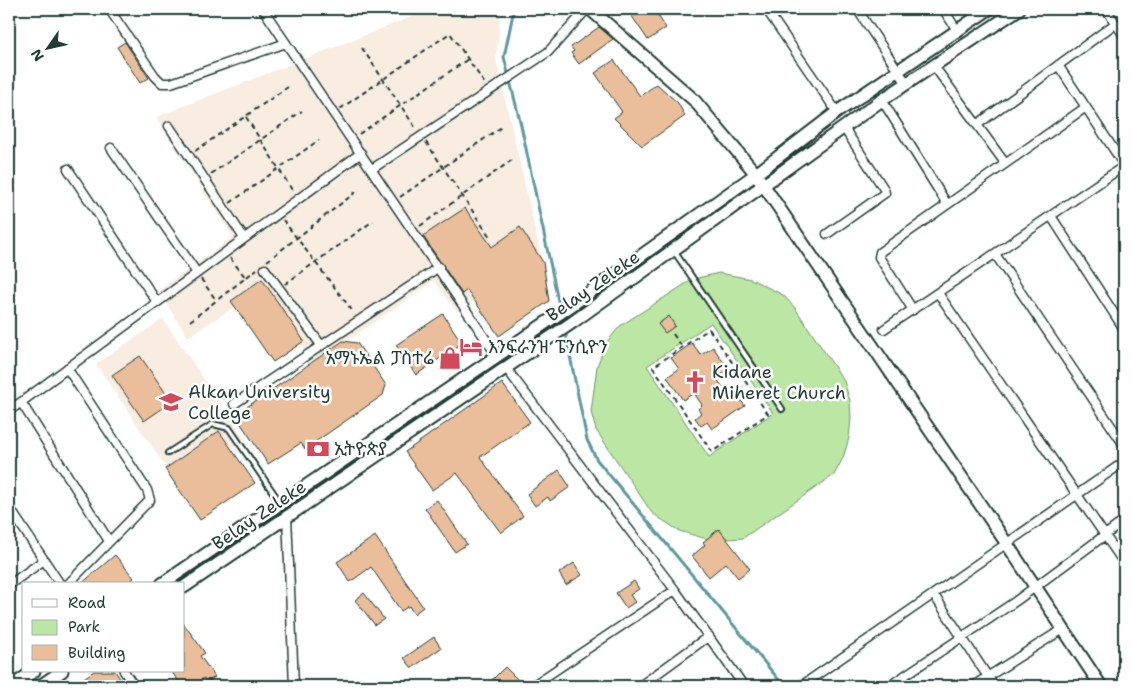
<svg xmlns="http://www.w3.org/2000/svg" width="1133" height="695" font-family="'Shantell Sans','Noto Sans Ethiopic',sans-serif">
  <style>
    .built { fill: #f9ece1 }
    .green { fill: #bbe6a3; stroke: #6d926c; fill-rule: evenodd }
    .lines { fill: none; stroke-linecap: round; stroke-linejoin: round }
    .stream { stroke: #5d989e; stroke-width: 3 }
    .building { fill: #ebbe9b; stroke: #1f3d34 }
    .lane-casing { stroke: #1f3d34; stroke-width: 8 }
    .street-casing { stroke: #1f3d34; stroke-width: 11 }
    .secondary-casing { stroke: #1f3d34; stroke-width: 15 }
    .path { stroke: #1f3d34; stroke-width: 2; stroke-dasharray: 5 4; stroke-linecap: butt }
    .lane { stroke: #fff; stroke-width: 4 }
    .street { stroke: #fff; stroke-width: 8 }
    .secondary { stroke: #fff; stroke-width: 11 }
    .labels { text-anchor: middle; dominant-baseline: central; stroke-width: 5; stroke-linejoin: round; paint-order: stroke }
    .street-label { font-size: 18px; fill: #1f3d34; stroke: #fff }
    .poi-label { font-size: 18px; fill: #1f3d34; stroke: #fff; text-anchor: start }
  </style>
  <rect width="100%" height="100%" fill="#fff"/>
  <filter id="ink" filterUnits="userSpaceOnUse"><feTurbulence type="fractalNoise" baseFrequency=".02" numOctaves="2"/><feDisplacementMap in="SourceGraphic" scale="10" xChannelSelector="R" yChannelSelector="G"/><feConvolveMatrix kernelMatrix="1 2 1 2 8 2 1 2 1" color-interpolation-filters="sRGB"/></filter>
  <g filter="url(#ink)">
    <path class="built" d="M432,9H501L496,59L541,256L457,312L434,281L314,364L262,289L188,337L158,291L233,237L156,117Z
      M163,319L245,440L178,485L96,364Z"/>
    <path class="green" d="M719,273L751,279L783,295L795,308L844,381L850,401L851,418L849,438L843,458L834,475L743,538L727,539L719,529L707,539L679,531L652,513L596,430L591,412L597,366L606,343L620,326L693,279ZM711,323L773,413L709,457L647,366Z"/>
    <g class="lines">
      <path class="stream" d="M514,9L504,57L521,125L560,310
        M565,331L587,440L597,460L784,686"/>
    </g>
    <path class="building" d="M627,9H654L666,28L648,40Z
      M599,27L613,39L579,64L571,53L574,51L571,47Z
      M125,42L149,78L140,83L117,47Z
      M614,60L640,96L657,84L678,103L685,116L642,146L614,118L622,112L595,73Z
      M465,208L492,247L520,227L543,262L549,301L499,336L467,290L462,294L423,236Z
      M262,279L304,341L273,362L231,301Z
      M443,314L462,343L416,375L396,345Z
      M669,316L675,326L665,333L658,324Z
      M343,341L357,343L386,385L383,395L305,449L301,443L268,464L235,415Z
      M692,343L701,355L713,347L729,370L716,378L726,391L732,387L734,391L741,386L746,394L740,399L745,406L712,429L707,422L701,426L695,418L701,413L698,409L702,405L694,393L683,400L667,377L679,369L671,358Z
      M140,356L172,402L144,421L112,375Z
      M502,383L530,422L480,457L523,516L501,533L457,473L432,490L405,452Z
      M219,431L255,483L200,520L165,469Z
      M559,470L570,487L550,501L548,497L535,506L527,494Z
      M437,500L467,544L455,552L425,508Z
      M719,529L750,569L738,578L726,563L709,577L692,556L705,545L703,542Z
      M375,536L423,607L414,614L409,606L401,611L371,567L350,582L337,562Z
      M115,555L134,578L127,584H81Z
      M574,563L582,575L566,585L559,573Z
      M634,581L639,589L630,595L635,602L626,608L616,593Z
      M364,593L384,619L375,625L355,600Z
      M184,624L205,653L200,656L215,677L207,682L204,678L192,686H172L179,682L171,671H184Z
      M434,637L441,648L412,668L404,658Z
      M505,667L518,680L512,686H498L492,680Z
      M94,671H115L125,686H72Z"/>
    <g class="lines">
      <defs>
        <path id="lane" d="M674,251L782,409
          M168,453L213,424L229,428L279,501"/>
        <path id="street" d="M109,9L155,76L162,83H171L286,43
          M263,9L497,356
          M766,9L837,112
          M857,9L907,84
          M943,9L957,30
          M1106,9L1124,36
          M1058,65L1124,165
          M934,66L1005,163
          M882,100L947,204
          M978,124L1116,23
          M169,126L244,238
          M111,148L197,273
          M68,169L157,302
          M372,169L548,52L587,9
          M1051,216L1124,329
          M827,234L885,193L884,189L844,128
          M995,254L1124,445
          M265,269L321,345
          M938,293L1124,563
          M913,310L879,257L880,252L1086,107
          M884,329L1124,166
          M67,368L147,490L150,500L68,584
          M506,368L675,590L744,686
          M21,402L109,541
          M234,404L439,267
          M9,411L361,153
          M9,507L60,584
          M287,516L294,686
          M9,585L44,560
          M934,595L994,686
          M124,671L134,686
          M532,686L675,590
          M640,686L709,636
          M801,686L1124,462
          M889,686L1016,601L1124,521
          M973,686L1063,629"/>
        <path id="secondary" d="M590,9L694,100L756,174L1007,544L1101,686
          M162,584L569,307L756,174L837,112L989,9
          M184,587L573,322L882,100L1019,9
          M12,686L34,671
          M40,686L62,671"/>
      </defs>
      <use href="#lane" class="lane-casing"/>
      <use href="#street" class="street-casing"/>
      <use href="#secondary" class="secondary-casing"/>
      <path class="path" d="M362,48L417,130
        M340,109L450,33L485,84
        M246,117L294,193
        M359,134L468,59
        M426,142L490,237
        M195,151L288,87
        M211,174L302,111
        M400,197L503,126
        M230,203L319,140
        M283,220L354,313
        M420,226L512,160
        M230,258L246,278
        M267,261L356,192
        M201,279L216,300
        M285,284L373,221
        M190,321L257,269
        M709,329L768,414L712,452L653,367Z
        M673,334L682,347"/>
      <use href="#lane" class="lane"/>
      <use href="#street" class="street"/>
      <use href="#secondary" class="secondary"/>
    </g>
  </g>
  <defs>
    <symbol id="hotel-bare" viewBox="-9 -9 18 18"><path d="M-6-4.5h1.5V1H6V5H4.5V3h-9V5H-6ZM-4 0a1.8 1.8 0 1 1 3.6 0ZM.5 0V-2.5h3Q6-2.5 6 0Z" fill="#d1495b" stroke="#fff" stroke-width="2.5" paint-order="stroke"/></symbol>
    <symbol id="shop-bare" viewBox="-9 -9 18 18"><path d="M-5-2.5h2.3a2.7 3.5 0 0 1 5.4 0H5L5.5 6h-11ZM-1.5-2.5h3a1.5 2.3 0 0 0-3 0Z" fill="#d1495b" stroke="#fff" stroke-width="2.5" paint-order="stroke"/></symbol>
    <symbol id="church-bare" viewBox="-9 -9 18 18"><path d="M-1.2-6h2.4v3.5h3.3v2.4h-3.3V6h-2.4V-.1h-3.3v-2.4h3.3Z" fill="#d1495b" stroke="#fff" stroke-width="2.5" paint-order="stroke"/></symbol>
    <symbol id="university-bare" viewBox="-9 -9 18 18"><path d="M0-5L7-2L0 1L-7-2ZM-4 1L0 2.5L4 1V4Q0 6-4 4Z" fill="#d1495b" stroke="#fff" stroke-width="2.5" paint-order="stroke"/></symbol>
    <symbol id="bank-bare" viewBox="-9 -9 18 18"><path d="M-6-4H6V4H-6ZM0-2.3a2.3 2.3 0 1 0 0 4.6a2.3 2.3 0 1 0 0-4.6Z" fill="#d1495b" stroke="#fff" stroke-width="2.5" paint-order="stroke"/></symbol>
  </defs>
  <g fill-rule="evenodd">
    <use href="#hotel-bare" x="455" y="331" width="32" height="32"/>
    <use href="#shop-bare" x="434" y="342" width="32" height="32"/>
    <use href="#church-bare" x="679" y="366" width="32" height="32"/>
    <use href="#university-bare" x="155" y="386" width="32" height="32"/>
    <use href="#bank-bare" x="302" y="433" width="32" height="32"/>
  </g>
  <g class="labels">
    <g class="street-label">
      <text transform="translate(593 286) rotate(-35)">Belay Zeleke</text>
      <text transform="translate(259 515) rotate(-34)">Belay Zeleke</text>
    </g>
    <g class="poi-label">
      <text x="488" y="347">እንፍራንዝ ፔንሲዮን</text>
      <text x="434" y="358" text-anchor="end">አማኑኤል ፓስተሬ</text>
      <text x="712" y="372">Kidane<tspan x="712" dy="21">Miheret Church</tspan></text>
      <text x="188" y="392">Alkan University<tspan x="188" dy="21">College</tspan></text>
      <text x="334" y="449">ኢትዮጵያ</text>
    </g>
  </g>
  <rect width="1133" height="695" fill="none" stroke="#fff" stroke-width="30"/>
  <rect x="15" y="15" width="1103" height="665" fill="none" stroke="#1f3d34" stroke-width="2" filter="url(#ink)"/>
  <rect x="22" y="582" width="162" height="90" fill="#ffffff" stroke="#a5b1ae"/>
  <rect x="32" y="599" width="25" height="8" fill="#ffffff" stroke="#a5b1ae"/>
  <text x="68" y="608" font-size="15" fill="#1f3d34">Road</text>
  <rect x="32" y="620" width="25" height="15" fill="#bbe6a3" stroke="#a5b1ae"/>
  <text x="68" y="632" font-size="15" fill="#1f3d34">Park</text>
  <rect x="32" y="645" width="25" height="15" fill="#ebbe9b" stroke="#a5b1ae"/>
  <text x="68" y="658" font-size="15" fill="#1f3d34">Building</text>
  <g transform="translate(48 48) rotate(236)" stroke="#ffffff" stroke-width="4" paint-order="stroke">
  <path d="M0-4L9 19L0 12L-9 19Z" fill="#1f3d34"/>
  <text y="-8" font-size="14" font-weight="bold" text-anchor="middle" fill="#1f3d34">N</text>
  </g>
</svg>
